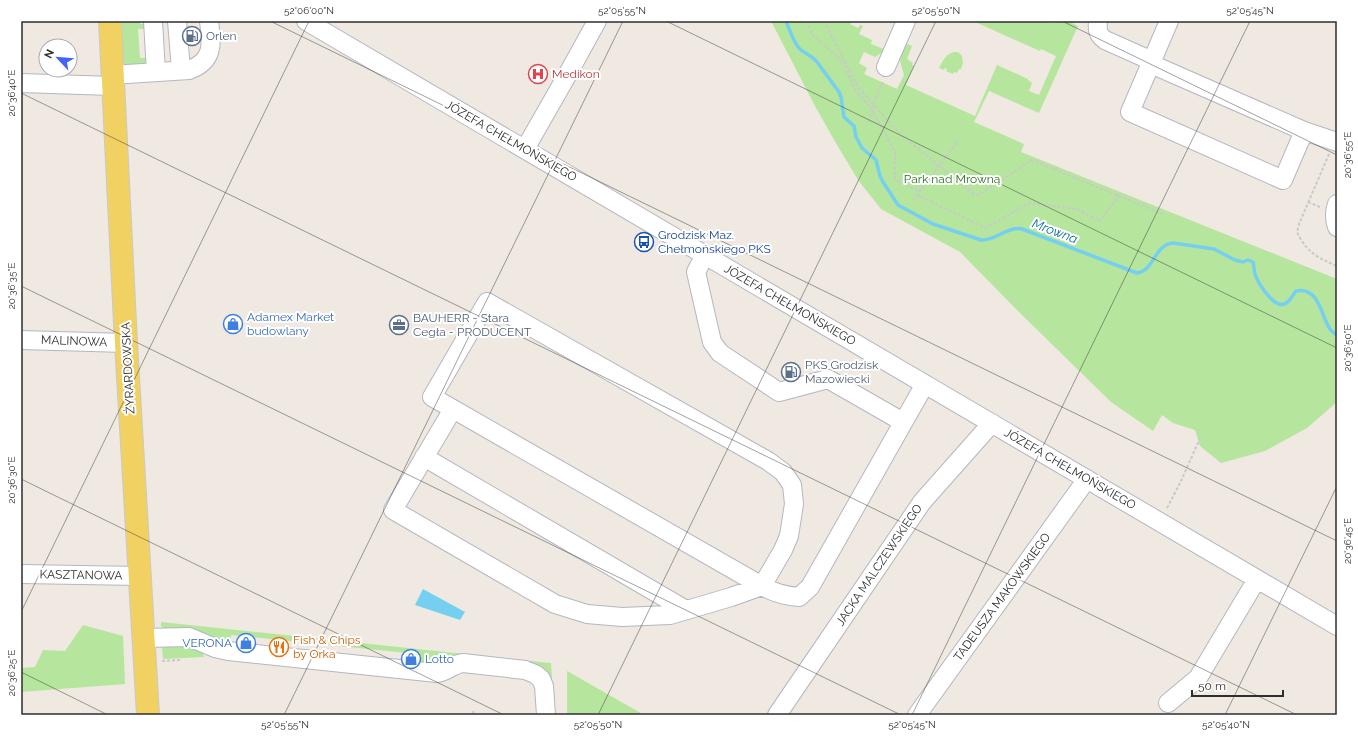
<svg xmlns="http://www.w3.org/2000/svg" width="1358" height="736" font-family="Raleway,sans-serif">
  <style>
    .green { fill: #b6e59e }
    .water { fill: #75cff0 }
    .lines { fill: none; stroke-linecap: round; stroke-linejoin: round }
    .stream { stroke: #75cff0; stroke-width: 3.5 }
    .minor-casing { stroke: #b4b7c1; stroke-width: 20 }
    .major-casing { stroke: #c9c9c9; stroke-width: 24 }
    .path { stroke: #c9c9c9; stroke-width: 2; stroke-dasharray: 3 2; stroke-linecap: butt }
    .minor { stroke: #fff; stroke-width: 18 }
    .major { stroke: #f2d163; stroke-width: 22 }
    .ticks { fill: none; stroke: #2e2e2e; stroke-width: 1; stroke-opacity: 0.45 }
    .labels { text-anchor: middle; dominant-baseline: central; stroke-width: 4; stroke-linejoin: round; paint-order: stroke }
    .service-label { font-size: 12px; fill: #4e5e75; stroke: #fff; text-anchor: start }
    .health-label { font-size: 12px; fill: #be3a42; stroke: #fff; text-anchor: start }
    .street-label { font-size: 12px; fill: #2e2e2e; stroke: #fff }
    .park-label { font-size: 12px; fill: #2c6e1b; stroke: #fff }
    .transit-label { font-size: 12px; fill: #164399; stroke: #fff; text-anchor: start }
    .shop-label { font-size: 12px; fill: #366cbe; stroke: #fff; text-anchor: start }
    .food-label { font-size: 12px; fill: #c56008; stroke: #fff; text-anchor: start }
    .water-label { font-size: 13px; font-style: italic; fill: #0d6fa3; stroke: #fff }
    .neatline { fill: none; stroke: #2e2e2e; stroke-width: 1.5 }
    .ticks-label { font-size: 10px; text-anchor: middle; fill: #2e2e2e }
  </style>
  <rect width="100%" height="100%" fill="#efe9e1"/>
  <path class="green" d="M121,21H139L140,24H146V29H138L140,58H151L147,64L124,66Z
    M771,21H851L850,24L858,28L860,25L863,26L859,34L872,40L871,44L886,50L875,57L864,52L859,63L867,68L864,74L897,89L904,75L899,57L905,43L912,46L907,59L913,63L912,65L914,66L906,85L975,116L997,65L1028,79V80L1032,83L1029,91L1039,95L1056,56L1041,49L1040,51L973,21H1046L1052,23L1068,21L1078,26L1039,113L989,91L974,122L1024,144L1021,152L1337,279V402L1307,428L1265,451L1221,463L1200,446L1195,430L1173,423L1162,415L1153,431L1111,402L1019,312L960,252L881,209L858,180L833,138L815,106Z
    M954,52H958L962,56L963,63L961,69H959L957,73L954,72L953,74L946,71L947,69L945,68L944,70L939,68C943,60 946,54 954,52Z
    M161,622L551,663L554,715L546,682L441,666L418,665L419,661H417V654L231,635L230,646L165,629L161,626Z
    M83,625L123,636L125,684L21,692V668L35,667L43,650L65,651Z
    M175,642L202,650L204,657L163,659L162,647L169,643Z
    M567,671L644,715H567Z"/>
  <path class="water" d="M423,589L465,612L460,620L415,605Z"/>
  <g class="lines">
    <path class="stream" d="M786,21C790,30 793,43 801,50C806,54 812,56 817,62L839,92L841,97L844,117L854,126L856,137L862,148L876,160L880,176L883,182L898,205L933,224L981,240C996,241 1007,226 1022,229L1137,273C1154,271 1154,245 1173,243L1214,249L1235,260L1243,262L1248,260L1253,262C1254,266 1254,270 1255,274C1258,283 1275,311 1286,303C1290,301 1293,295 1296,291C1319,286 1321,316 1330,329C1332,332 1334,333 1337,335"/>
    <defs>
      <path id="minor" d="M153,21L156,72
        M177,21L181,70
        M306,21L1337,626
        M1098,21C1097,30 1098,35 1105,40L1152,61
        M1169,21L1130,112L1283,180L1304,131
        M1151,64L1304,131L1337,142
        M886,67L906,21
        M112,75L189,70C214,61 212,44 209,21
        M21,83L112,86
        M525,149L565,79L597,21
        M1337,204C1334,212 1334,218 1337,227
        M705,255L696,272L712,342L720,353L779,392L828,379L903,422
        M21,340L126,343
        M453,409L393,510L555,604L587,614L622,617L670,615L731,597L762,586L783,550L789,536L794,504L792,485L783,472L768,461L487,302L432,397L453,409L762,586C774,593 785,596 799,597L810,587L925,384
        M424,457L686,610
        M21,574L140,576
        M144,638L189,637L215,648L228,651L437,673C447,672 453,664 463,663L525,670L535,674L541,679L544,686L546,715
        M1168,703L1198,678L1257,579
        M777,715L922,502L992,423
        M917,715L1087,479"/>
      <path id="major" d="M110,21L126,343L148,715"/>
    </defs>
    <use href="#minor" class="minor-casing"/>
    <use href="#major" class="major-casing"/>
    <path class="path" d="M807,21L812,35L840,59L855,89L873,111L895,152V179L920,192
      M824,21L858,87L901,135L974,194L979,195L1032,160L1163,214
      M868,122L873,111V104L883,82
      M1329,154L1299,224L1297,232C1306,252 1318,258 1337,266
      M917,195L986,228L1029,203L1077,209L1100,221L1119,195
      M913,200L958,141
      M1308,202L1320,207
      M1167,508L1181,481L1201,436
      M162,661L180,660
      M473,711L474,715"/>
    <use href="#minor" class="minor"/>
    <use href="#major" class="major"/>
  </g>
  <path class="ticks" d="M270,21L1337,541M666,21L1337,348M1062,21L1337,155M21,93L1297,715M21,286L901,715M21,479L504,715M21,612L309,21M21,672L108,715M284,715L623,21M598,715L936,21M912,715L1250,21M1225,715L1337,486"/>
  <defs>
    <symbol id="fuel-ring" viewBox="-11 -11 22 22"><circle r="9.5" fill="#fff" stroke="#5c6f8a" stroke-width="1.5"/><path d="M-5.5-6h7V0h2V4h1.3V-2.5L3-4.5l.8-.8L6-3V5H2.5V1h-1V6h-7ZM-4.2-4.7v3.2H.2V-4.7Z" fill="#5c6f8a"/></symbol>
    <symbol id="hospital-ring" viewBox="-11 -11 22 22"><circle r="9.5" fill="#fff" stroke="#e0444e" stroke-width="1.5"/><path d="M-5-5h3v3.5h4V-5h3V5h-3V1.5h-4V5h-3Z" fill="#e0444e"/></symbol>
    <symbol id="bus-ring" viewBox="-11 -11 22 22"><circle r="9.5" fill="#fff" stroke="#1a4fb4" stroke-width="1.5"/><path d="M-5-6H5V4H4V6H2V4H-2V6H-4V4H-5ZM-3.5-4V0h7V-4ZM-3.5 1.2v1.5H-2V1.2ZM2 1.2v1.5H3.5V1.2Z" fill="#1a4fb4"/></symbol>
    <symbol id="shop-ring" viewBox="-11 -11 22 22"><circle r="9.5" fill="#fff" stroke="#3f7fe0" stroke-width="1.5"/><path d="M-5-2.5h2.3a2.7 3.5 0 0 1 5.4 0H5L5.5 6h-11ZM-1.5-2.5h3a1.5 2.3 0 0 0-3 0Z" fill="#3f7fe0"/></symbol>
    <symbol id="office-ring" viewBox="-11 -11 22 22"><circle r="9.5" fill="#fff" stroke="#5c6f8a" stroke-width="1.5"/><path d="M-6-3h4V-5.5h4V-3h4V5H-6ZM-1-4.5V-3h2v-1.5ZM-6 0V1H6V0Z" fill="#5c6f8a"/></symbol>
    <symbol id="restaurant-ring" viewBox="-11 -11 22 22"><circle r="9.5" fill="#fff" stroke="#e8710a" stroke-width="1.5"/><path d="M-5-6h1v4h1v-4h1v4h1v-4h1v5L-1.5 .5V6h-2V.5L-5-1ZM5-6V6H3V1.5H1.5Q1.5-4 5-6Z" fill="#e8710a"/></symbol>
  </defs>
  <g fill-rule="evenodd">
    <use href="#fuel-ring" x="181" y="25" width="22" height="22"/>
    <use href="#hospital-ring" x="527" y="63" width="22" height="22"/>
    <use href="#bus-ring" x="633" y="231" width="22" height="22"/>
    <use href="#shop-ring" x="222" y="313" width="22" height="22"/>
    <use href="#office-ring" x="388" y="314" width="22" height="22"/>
    <use href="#fuel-ring" x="780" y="361" width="22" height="22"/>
    <use href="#shop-ring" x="235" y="632" width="22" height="22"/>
    <use href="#restaurant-ring" x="268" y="636" width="22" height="22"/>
    <use href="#shop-ring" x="400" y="648" width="22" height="22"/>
  </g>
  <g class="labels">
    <g class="service-label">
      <text x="206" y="36">Orlen</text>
      <text x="413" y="318">BAUHERR - Stara<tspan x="413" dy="14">Cegła - PRODUCENT</tspan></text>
      <text x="805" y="365">PKS Grodzisk<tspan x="805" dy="14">Mazowiecki</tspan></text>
    </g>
    <g class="health-label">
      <text x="552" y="74">Medikon</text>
    </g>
    <g class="street-label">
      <text transform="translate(511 141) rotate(30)">JÓZEFA CHEŁMOŃSKIEGO</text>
      <text transform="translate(790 305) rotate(30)">JÓZEFA CHEŁMOŃSKIEGO</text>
      <text transform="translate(74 341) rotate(2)">MALINOWA</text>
      <text transform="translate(128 368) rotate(-93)">ŻYRARDOWSKA</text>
      <text transform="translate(1070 469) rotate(30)">JÓZEFA CHEŁMOŃSKIEGO</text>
      <text transform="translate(879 565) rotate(-56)">JACKA MALCZEWSKIEGO</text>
      <text transform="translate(81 575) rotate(1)">KASZTANOWA</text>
      <text transform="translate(1002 597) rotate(-54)">TADEUSZA MAKOWSKIEGO</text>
    </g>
    <g class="park-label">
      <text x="952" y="179">Park nad Mrowną</text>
    </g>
    <g class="transit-label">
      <text x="658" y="235">Grodzisk Maz.<tspan x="658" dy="14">Chełmońskiego PKS</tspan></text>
    </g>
    <g class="shop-label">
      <text x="247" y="317">Adamex Market<tspan x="247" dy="14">budowlany</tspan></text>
      <text x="232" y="643" text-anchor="end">VERONA</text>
      <text x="425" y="659">Lotto</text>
    </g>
    <g class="food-label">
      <text x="293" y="640">Fish &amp; Chips<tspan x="293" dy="14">by Orka</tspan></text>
    </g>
    <g class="water-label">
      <text transform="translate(1055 231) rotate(21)">Mrowna</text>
    </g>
  </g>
  <rect width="1358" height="736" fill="none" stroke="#ffffff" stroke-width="44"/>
  <g transform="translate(58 58) rotate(296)"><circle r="19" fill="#ffffff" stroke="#ababab"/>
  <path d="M0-3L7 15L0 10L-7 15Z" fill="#4264fb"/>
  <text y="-6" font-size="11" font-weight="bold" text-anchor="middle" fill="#2e2e2e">N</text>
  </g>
  <path d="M1192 690v6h91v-6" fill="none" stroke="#2e2e2e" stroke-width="2"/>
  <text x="1198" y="690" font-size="12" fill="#2e2e2e" stroke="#ffffff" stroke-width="3" paint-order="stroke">50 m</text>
  <rect x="22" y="22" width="1314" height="692" class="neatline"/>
  <g class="ticks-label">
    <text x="309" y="14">52°06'00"N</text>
    <text x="622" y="14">52°05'55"N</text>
    <text x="936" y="14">52°05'50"N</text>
    <text x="1250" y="14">52°05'45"N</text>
    <text transform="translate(11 93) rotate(-90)" y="4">20°36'40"E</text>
    <text transform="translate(1347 155) rotate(-90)" y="4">20°36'55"E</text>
    <text transform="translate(11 286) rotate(-90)" y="4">20°36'35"E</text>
    <text transform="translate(1347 348) rotate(-90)" y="4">20°36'50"E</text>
    <text transform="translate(11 480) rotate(-90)" y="4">20°36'30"E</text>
    <text transform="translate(1347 541) rotate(-90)" y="4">20°36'45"E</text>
    <text transform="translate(11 673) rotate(-90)" y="4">20°36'25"E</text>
    <text x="285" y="728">52°05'55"N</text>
    <text x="598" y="728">52°05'50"N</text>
    <text x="912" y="728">52°05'45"N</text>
    <text x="1226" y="728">52°05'40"N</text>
  </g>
</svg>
